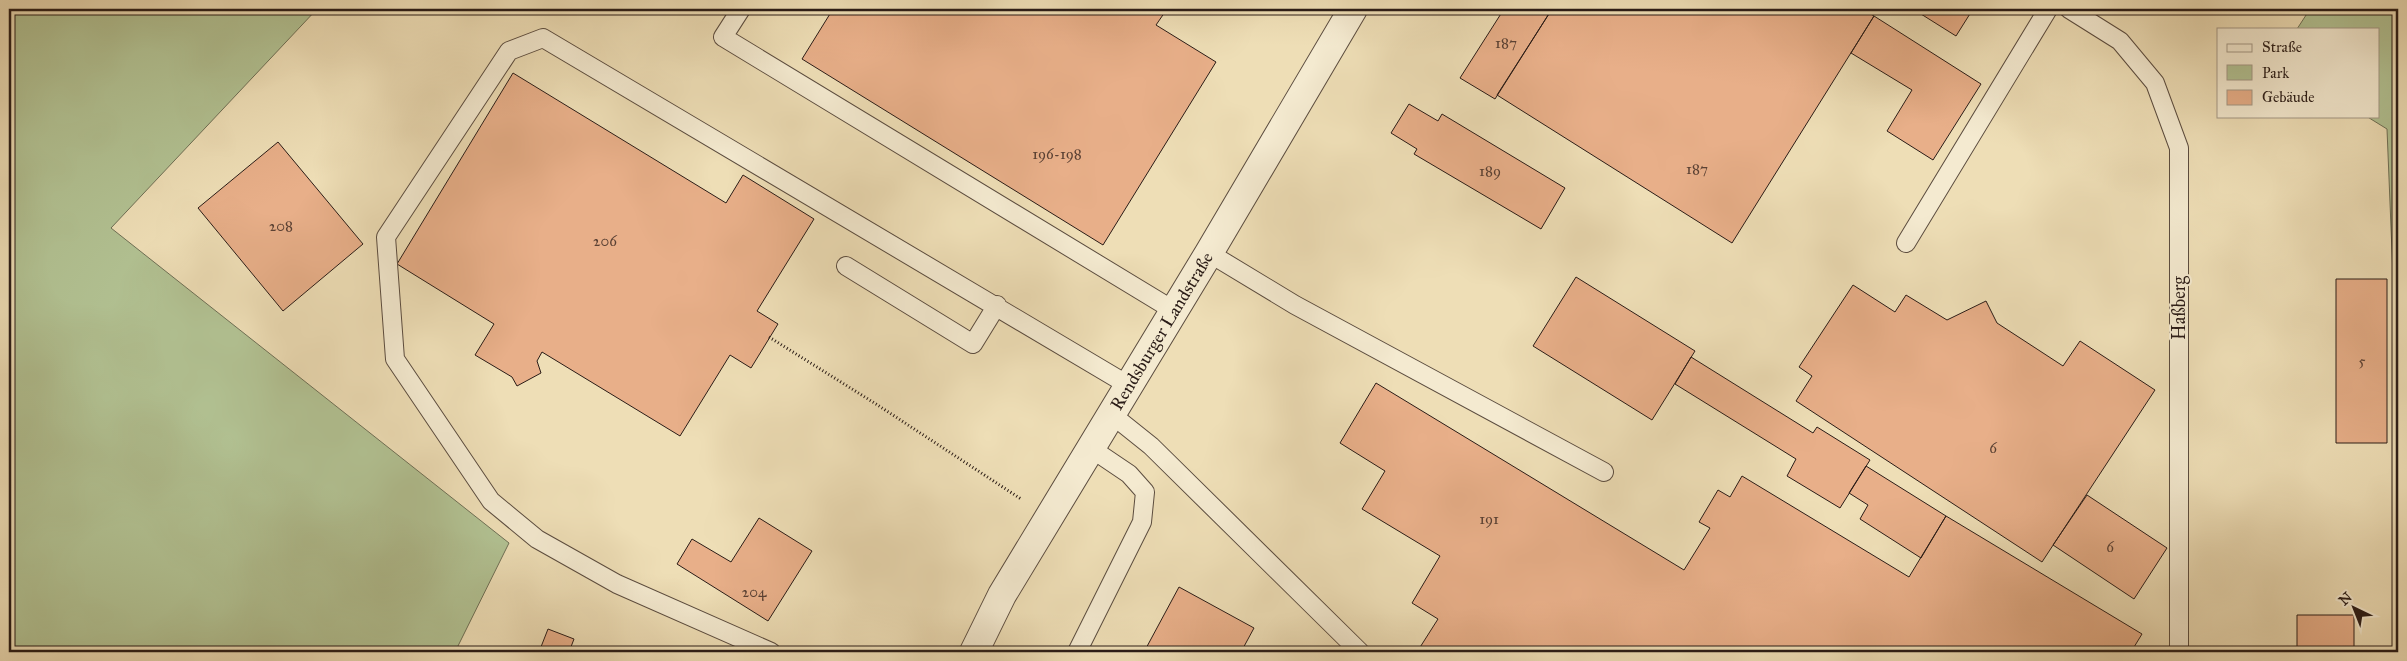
<svg xmlns="http://www.w3.org/2000/svg" width="2407" height="661" font-family="'IM FELL Great Primer',serif">
  <style>
    .green { fill: #b2c293; stroke: #6e6f55 }
    .building { fill: #e8af89; stroke: #2a1c17 }
    .lines { fill: none; stroke-linecap: round; stroke-linejoin: round }
    .service-casing { stroke: #5b4c3f; stroke-width: 20 }
    .tertiary-casing { stroke: #5b4c3f; stroke-width: 30 }
    .path { stroke: #2a1c17; stroke-width: 3; stroke-dasharray: 1 2.5; stroke-linecap: butt }
    .service { stroke: #f4ead0; stroke-width: 18 }
    .tertiary { stroke: #f4ead0; stroke-width: 28 }
    .labels { text-anchor: middle; dominant-baseline: central; stroke-width: 4; stroke-linejoin: round; paint-order: stroke }
    .number-label { font-size: 15px; fill: #5a4134 }
    .street-label { font-size: 18px; fill: #2a1c17; stroke: #f4ead0 }
  </style>
  <rect width="100%" height="100%" fill="#eedeb6"/>
  <filter id="stains"><feTurbulence type="fractalNoise" baseFrequency=".004" numOctaves="4"/><feColorMatrix values="0 0 0 0 .2 0 0 0 0 .09 0 0 0 0 .02 0 0 0 .5 -.17"/></filter>
  <radialGradient id="worn" r=".72"><stop offset=".6" stop-color="#630" stop-opacity="0"/><stop offset="1" stop-color="#630" stop-opacity=".3"/></radialGradient>
  <path class="green" d="M9,9H317L111,228L509,543L455,652H9Z
    M2310,9H2398V399L2387,129L2366,116H2378V29H2297Z"/>
  <path class="building" d="M833,9H1167L1156,25L1216,62L1103,245L802,59Z
    M1504,9H1552L1495,99L1460,78Z
    M1552,9H1862L1874,16L1732,243L1497,95Z
    M1913,9H1973L1956,36Z
    M1874,16L1981,84L1933,160L1887,131L1912,90L1851,53Z
    M513,73L726,203L743,175L814,219L757,311L778,324L751,368L730,355L680,436L542,352L537,361L541,373L517,386L512,377L475,355L494,324L397,264Z
    M1409,104L1438,121L1442,114L1565,188L1541,229L1414,154L1417,149L1391,133Z
    M278,142L363,244L283,311L198,208Z
    M1576,277L1695,351L1652,420L1533,346Z
    M2336,279H2387V443H2336Z
    M1853,285L1895,312L1906,295L1947,320L1986,301L1997,323L2063,366L2080,341L2155,390L2042,562L1796,401L1812,376L1799,367Z
    M1691,357L1813,433L1817,427L1870,460L1840,508L1787,476L1796,459L1675,384Z
    M1376,383L1684,570L1710,528L1699,522L1718,490L1730,497L1742,476L1909,577L1946,516L2142,634L2131,652H1417L1438,619L1412,603L1440,556L1362,509L1385,471L1340,443Z
    M1866,466L1946,516L1921,558L1860,519L1868,505L1849,493Z
    M2087,495L2167,548L2134,599L2053,545Z
    M759,518L812,551L768,621L677,564L692,539L731,562Z
    M1179,587L1254,628L1241,652H1144Z
    M2297,615H2354V652H2297Z
    M548,629L574,639L569,652H539Z"/>
  <g class="lines">
    <defs>
      <path id="service" d="M741,9L723,37L1173,310
        M2069,9L2120,41L2155,83L2179,148V652
        M1906,243L2048,9
        M1209,253L1295,305L1604,472
        M846,266L973,344L997,305
        M1111,414L1151,446L1360,652
        M771,652L617,584L537,539L491,501L395,359L386,237L509,51L543,38L1128,385
        M1077,652L1142,522L1145,492L1129,474L1089,447"/>
      <g id="tertiary">
        <path id="s1" d="M974,652L1002,595L1209,253L1353,9"/>
      </g>
    </defs>
    <use href="#service" class="service-casing"/>
    <use href="#tertiary" class="tertiary-casing"/>
    <path class="path" d="M769,337L876,404L1021,499"/>
    <use href="#service" class="service"/>
    <use href="#tertiary" class="tertiary"/>
  </g>
  <g class="labels">
    <g class="number-label">
      <text x="1506" y="43">187</text>
      <text x="1057" y="154">196-198</text>
      <text x="1697" y="169">187</text>
      <text x="1490" y="171">189</text>
      <text x="281" y="226">208</text>
      <text x="605" y="241">206</text>
      <text x="2362" y="361">5</text>
      <text x="1993" y="448">6</text>
      <text x="1489" y="519">191</text>
      <text x="2110" y="547">6</text>
      <text x="754" y="592">204</text>
    </g>
    <g class="street-label">
      <text transform="translate(2179 308) rotate(-90)">Haßberg</text>
      <text stroke="none"><textPath href="#s1" startOffset="372">Rendsburger Landstraße</textPath></text>
    </g>
  </g>
  <rect width="2407" height="661" fill="none" stroke="#eedeb6" stroke-width="30"/>
  <rect x="10" y="10" width="2387" height="641" fill="none" stroke="#2a1c17" stroke-width="2.5"/>
  <rect x="15" y="15" width="2377" height="631" fill="none" stroke="#2a1c17"/>
  <rect x="2217" y="28" width="162" height="90" fill="#f4ead0" stroke="#a39886"/>
  <rect x="2227" y="44" width="25" height="8" fill="#f4ead0" stroke="#a39886"/>
  <text x="2262" y="52" font-size="15" fill="#2a1c17">Straße</text>
  <rect x="2227" y="65" width="25" height="15" fill="#b2c293" stroke="#a39886"/>
  <text x="2262" y="78" font-size="15" fill="#2a1c17">Park</text>
  <rect x="2227" y="90" width="25" height="15" fill="#e8af89" stroke="#a39886"/>
  <text x="2262" y="102" font-size="15" fill="#2a1c17">Gebäude</text>
  <g transform="translate(2354 608) rotate(317)" stroke="#f4ead0" stroke-width="4" paint-order="stroke">
  <path d="M0-4L9 19L0 12L-9 19Z" fill="#2a1c17"/>
  <text y="-8" font-size="14" font-weight="bold" text-anchor="middle" fill="#2a1c17">N</text>
  </g>
  <rect width="100%" height="100%" filter="url(#stains)"/>
  <rect width="100%" height="100%" fill="url(#worn)"/>
</svg>
